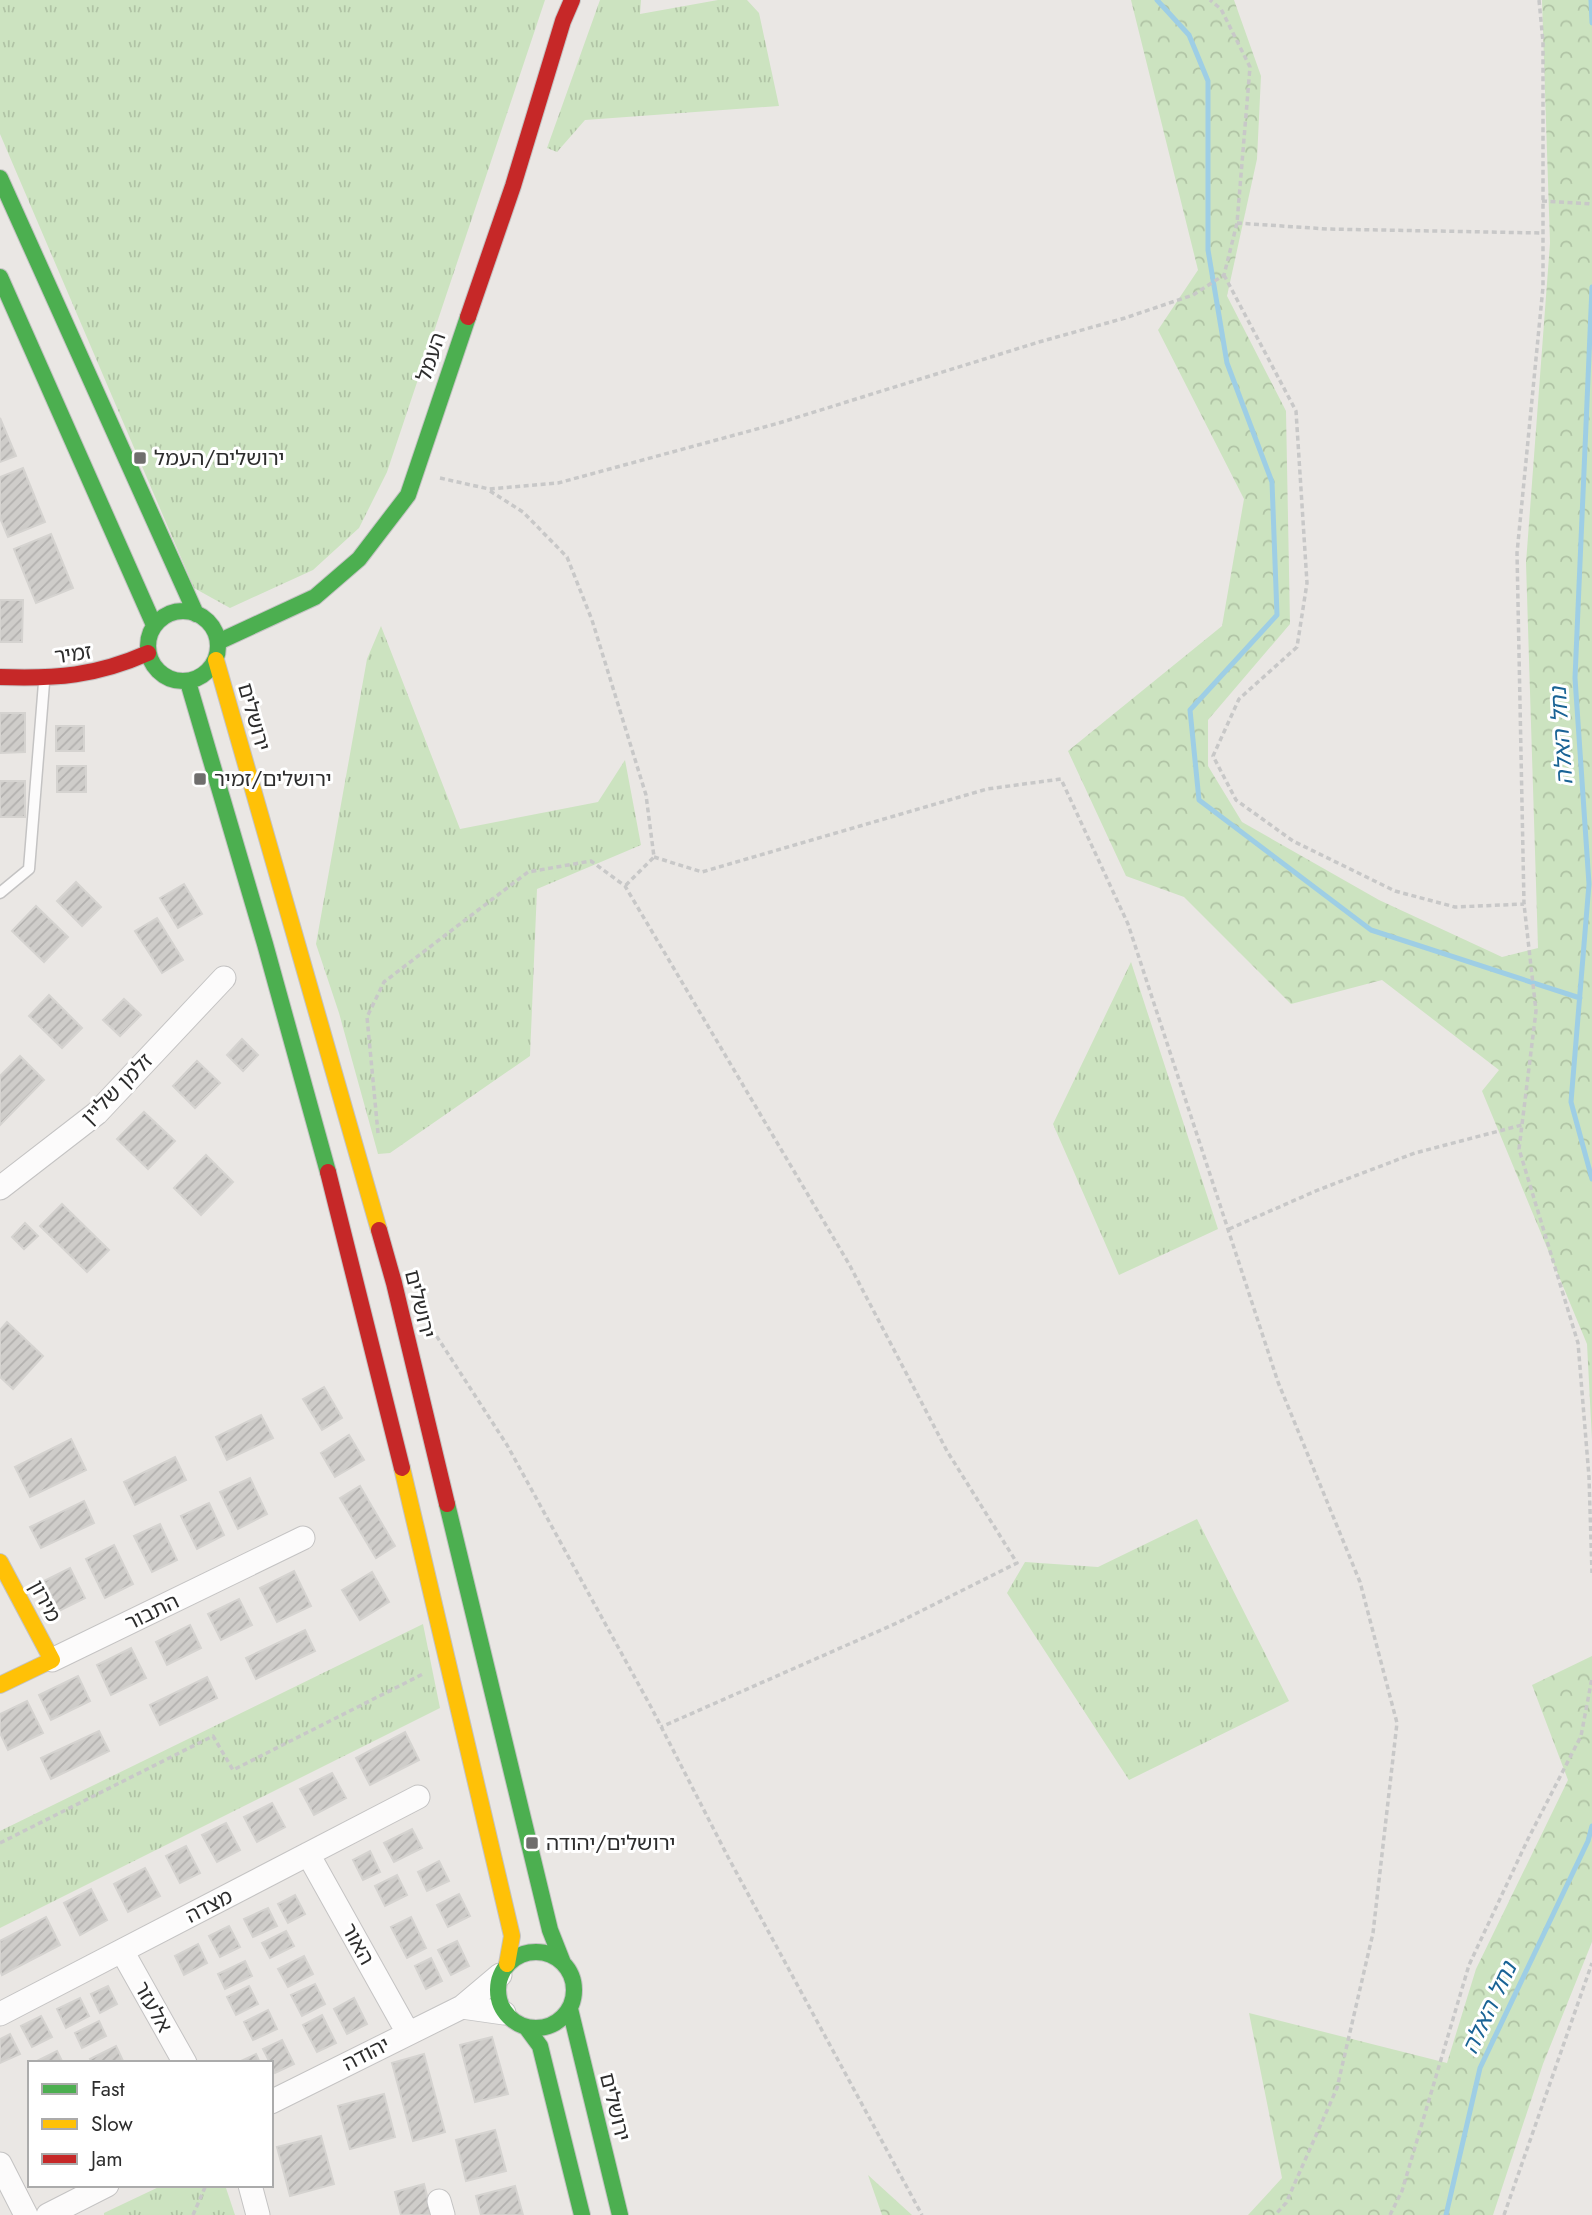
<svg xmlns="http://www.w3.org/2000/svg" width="1592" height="2215" font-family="Jost,'Noto Sans Hebrew',sans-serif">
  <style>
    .grass { fill: url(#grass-tufts) }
    .forest { fill: url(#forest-crowns) }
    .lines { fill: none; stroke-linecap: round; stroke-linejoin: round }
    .stream { stroke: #9ecee5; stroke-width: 5 }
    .building { fill: url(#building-hatch); stroke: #d5d3d0; stroke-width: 2 }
    .lane-casing { stroke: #c4c3c3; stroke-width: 13 }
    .street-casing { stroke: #c4c3c3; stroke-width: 25 }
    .fast-casing { stroke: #c4c3c3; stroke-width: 18 }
    .slow-casing { stroke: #c4c3c3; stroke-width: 18 }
    .jam-casing { stroke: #c4c3c3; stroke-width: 18 }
    .path { stroke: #c8c8c8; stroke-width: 3.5; stroke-dasharray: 5 3.5; stroke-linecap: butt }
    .lane { stroke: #fcfbfb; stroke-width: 10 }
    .street { stroke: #fcfbfb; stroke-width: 23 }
    .fast { stroke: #4caf50; stroke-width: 16 }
    .slow { stroke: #ffc107; stroke-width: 16 }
    .jam { stroke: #c62828; stroke-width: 16 }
    .poi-dot { fill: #6f6e6d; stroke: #fff; stroke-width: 2.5 }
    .labels { text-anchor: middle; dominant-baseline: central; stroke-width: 6; stroke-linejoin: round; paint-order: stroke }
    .street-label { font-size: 21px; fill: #2d2d2d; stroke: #fff }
    .poi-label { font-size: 21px; fill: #2d2d2d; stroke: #fff; text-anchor: start }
    .water-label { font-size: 23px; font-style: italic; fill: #196395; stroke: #fff }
  </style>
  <defs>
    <pattern id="grass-tufts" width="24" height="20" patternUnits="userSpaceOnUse" patternTransform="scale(1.75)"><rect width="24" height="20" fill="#cce3c0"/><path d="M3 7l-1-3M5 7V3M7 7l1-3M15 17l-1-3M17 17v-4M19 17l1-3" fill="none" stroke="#b0c3a5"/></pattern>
    <pattern id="forest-crowns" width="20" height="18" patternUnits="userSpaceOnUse" patternTransform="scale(1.75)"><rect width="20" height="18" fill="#cce3c0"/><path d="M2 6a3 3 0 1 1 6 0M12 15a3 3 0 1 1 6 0" fill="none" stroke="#b0c3a5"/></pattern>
    <pattern id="building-hatch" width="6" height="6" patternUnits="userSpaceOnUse" patternTransform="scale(1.75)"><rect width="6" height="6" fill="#cfcdca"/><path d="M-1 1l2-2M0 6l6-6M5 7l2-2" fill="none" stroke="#b2b0ae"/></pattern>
  </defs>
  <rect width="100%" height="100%" fill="#eae7e4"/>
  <path class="grass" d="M0,0H545L387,472L359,528L313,570L230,608L194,588L0,134Z
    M600,0H641L640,14L718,0H747L759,13L779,106L585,120L557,152L547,148Z
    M381,626L460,829L598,802L625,760L641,845L537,889L530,1056L390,1153L378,1154L339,1013L316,944L367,659Z
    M1131,962L1218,1229L1119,1275L1053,1124Z
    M1197,1519L1289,1701L1129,1780L1007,1593L1025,1562L1098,1567Z
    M423,1624L440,1708L0,1928V1831Z
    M163,2185H225L235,2215H104V2213Z"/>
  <path class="forest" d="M1131,0H1234L1261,76L1257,159L1227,296L1286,411L1290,624L1208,720V766L1242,822L1379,900L1502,957L1538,948L1526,563L1550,243L1542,0H1592V1440L1587,1344L1482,1091L1499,1070L1382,980L1291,1004L1184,897L1126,876L1068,751L1222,626L1244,499L1158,330L1198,270Z
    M1592,1656V1942L1543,2064L1493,2215H1248L1282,2178L1249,2013L1447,2063L1476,1969L1568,1780L1532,1685Z
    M868,2175L912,2215H882Z"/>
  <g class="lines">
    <path class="stream" d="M1157,0L1189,35L1208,81V250L1227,363L1272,482L1277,615L1190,710L1199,800L1371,930L1580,998
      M1591,0L1592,23
      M1592,287L1575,678L1589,884L1571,1102L1592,1179
      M1446,2215L1480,2068L1588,1841L1592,1826"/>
  </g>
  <path class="building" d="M0,418L16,456L0,462Z
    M23,468L45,522L8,537L0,518V477Z
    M51,534L73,588L36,603L14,549Z
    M0,600H23L22,642H0Z
    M0,713H25V752L0,753Z
    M56,726H84V751H56Z
    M57,766H86V792H57Z
    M0,781H25V817H0Z
    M76,882L101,907L82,926L57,901Z
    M184,884L202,914L178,928L160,898Z
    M36,906L68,937L44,962L12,931Z
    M157,918L183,960L162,973L135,931Z
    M49,995L82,1028L62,1048L29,1016Z
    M124,999L141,1015L120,1036L103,1020Z
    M242,1039L258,1055L243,1071L227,1055Z
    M20,1056L44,1080L0,1125V1076Z
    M197,1061L220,1083L195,1108L173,1086Z
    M144,1112L175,1141L148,1169L117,1139Z
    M206,1155L233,1182L201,1215L174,1188Z
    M62,1204L109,1250L87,1272L40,1226Z
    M25,1223L38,1236L24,1249L12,1237Z
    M7,1322L43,1356L13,1389L0,1377V1330Z
    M324,1387L342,1418L322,1430L303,1399Z
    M261,1415L273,1438L227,1460L216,1437Z
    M349,1435L364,1460L335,1477L321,1453Z
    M71,1439L86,1470L30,1497L15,1467Z
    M175,1457L186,1480L135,1505L124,1482Z
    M250,1478L267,1514L238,1529L220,1492Z
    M360,1486L395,1546L376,1558L340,1498Z
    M84,1501L94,1523L41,1548L30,1527Z
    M209,1503L224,1535L197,1549L181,1516Z
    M160,1524L177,1560L152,1572L134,1536Z
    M114,1545L133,1584L105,1598L86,1559Z
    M70,1568L85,1598L59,1611L44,1581Z
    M294,1571L311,1606L277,1622L260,1588Z
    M372,1572L389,1602L360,1620L342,1590Z
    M239,1599L252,1625L221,1640L208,1614Z
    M190,1625L201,1648L167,1665L156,1642Z
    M305,1630L315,1651L256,1679L246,1658Z
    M131,1648L146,1678L111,1695L97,1665Z
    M78,1676L90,1701L51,1720L39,1695Z
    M207,1677L217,1698L160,1725L150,1705Z
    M27,1701L43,1733L8,1750L0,1733V1714Z
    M99,1731L109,1751L51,1779L41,1758Z
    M405,1732L419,1760L370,1785L356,1758Z
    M332,1773L346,1798L314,1815L300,1789Z
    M272,1803L285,1827L257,1842L244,1817Z
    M226,1823L240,1850L217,1862L202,1835Z
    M412,1829L422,1848L394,1862L384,1843Z
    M186,1846L200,1873L180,1883L166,1856Z
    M370,1851L380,1872L363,1880L353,1860Z
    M439,1861L449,1881L427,1891L418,1872Z
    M145,1868L160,1896L128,1912L114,1884Z
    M397,1875L407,1895L385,1906L375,1886Z
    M91,1889L107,1920L80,1935L64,1903Z
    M459,1894L470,1916L448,1927L437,1905Z
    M295,1895L305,1914L288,1923L278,1904Z
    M268,1908L277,1926L253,1937L244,1919Z
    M46,1917L60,1945L2,1975L0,1970V1941Z
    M411,1917L426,1948L407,1958L391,1927Z
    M229,1926L240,1947L220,1957L209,1936Z
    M286,1931L294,1946L270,1958L262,1943Z
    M457,1941L469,1966L451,1975L438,1950Z
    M198,1944L207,1963L184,1975L175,1956Z
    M304,1956L313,1974L288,1987L278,1969Z
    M431,1958L442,1981L426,1989L415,1966Z
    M245,1961L252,1976L225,1989L218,1974Z
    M315,1984L325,2004L302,2016L291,1995Z
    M108,1986L117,2004L100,2013L91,1994Z
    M249,1986L258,2004L236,2015L227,1997Z
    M80,1998L89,2016L66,2028L57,2009Z
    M354,1998L367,2024L347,2034L334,2009Z
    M268,2010L277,2029L253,2040L244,2022Z
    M322,2015L336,2043L317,2052L303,2025Z
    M41,2016L52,2037L32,2047L21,2026Z
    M99,2021L106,2036L82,2048L75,2033Z
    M10,2034L20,2054L0,2063V2039Z
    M492,2037L508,2094L475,2102L460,2045Z
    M282,2040L294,2064L275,2073L263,2049Z
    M116,2046L124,2063H92L90,2059Z
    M57,2051L63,2063H33Z
    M256,2054L260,2063H242L241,2061Z
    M424,2054L445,2132L413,2141L392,2063Z
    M384,2094L395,2137L350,2149L338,2106Z
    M495,2130L506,2171L466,2181L456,2140Z
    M321,2136L334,2184L290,2196L277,2147Z
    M424,2184L432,2215H401L395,2192Z
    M515,2186L523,2215H481L476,2196Z"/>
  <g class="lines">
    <defs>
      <path id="lane" d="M0,893L29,869L44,683"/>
      <path id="street" d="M0,1188L97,1113L224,978
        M52,1660L303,1538
        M308,1854L408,2033
        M122,1951L185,2063
        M462,2007L504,2013
        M0,2014L418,1797
        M271,2102L462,2007L500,1975
        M0,2164L26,2215
        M250,2185L258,2215
        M439,2201L443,2215
        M48,2215L107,2185"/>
      <path id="fast" d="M0,178L196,614
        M0,277L154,625
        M148 646a35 35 0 1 1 70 0a35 35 0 1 1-70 0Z
        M218,642L315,597L359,559L408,495L468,317
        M188,682L265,944L328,1172
        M447,1504L550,1930L563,1963
        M498 1990a38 38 0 1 1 76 0a38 38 0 1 1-76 0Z
        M570,2009L620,2215
        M526,2027L540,2046L582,2215"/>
      <path id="slow" d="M216,660L379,1230
        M402,1468L512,1936L507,1964
        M0,1562L52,1660L0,1685"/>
      <path id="jam" d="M468,317L513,186L563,21L572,0
        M0,677C56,679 96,676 148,653
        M328,1172L402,1468
        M379,1230L394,1283L447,1504"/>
    </defs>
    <use href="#lane" class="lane-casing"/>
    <use href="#street" class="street-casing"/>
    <use href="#fast" class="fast-casing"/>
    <use href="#slow" class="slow-casing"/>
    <use href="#jam" class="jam-casing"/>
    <path class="path" d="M1539,0L1543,42V287L1517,553L1524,904L1536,1011L1519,1149L1578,1343L1589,1477L1592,1573
      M1542,201L1592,204
      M1237,223L1327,229L1542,233
      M1224,275L1296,411L1307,583L1297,647L1239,699L1213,756L1236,800L1293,841L1395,891L1455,907L1524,904
      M440,478L489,489L558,483L779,423L1039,342L1125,318L1193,295L1224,275L1237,223L1250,67L1221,9L1210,0
      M490,491L523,512L567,557L592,620L646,795L654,857L625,886
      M654,857L702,872L987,789L1061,779L1128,924L1278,1382L1360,1582L1397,1723L1373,1933L1337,2088L1286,2203L1275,2215
      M378,1133L367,1017L384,982L528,872L591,861L625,886L849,1264L947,1451L1017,1563L897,1623L661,1727
      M1229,1229L1318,1190L1415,1153L1522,1125
      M432,1329L507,1445L651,1707L728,1857L922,2215
      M0,1843L213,1736L233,1770L425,1673
      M193,2215L206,2185
      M1390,2215L1402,2191L1469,1965L1528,1839L1581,1736L1592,1678
      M1504,2215L1592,1963"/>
    <use href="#lane" class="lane"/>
    <use href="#street" class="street"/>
    <use href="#fast" class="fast"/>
    <use href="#slow" class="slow"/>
    <use href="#jam" class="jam"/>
  </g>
  <g class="poi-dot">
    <rect x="133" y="451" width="14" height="14" rx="3.5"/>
    <rect x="193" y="772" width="14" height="14" rx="3.5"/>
    <rect x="525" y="1836" width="14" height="14" rx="3.5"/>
  </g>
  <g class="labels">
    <g class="street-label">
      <text transform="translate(431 357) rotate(-71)">העמל</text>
      <text transform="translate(73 654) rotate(-8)">זמיר</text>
      <text transform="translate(254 717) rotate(74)">ירושלים</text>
      <text transform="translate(117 1089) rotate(-45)">זלמן שליין</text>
      <text transform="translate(420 1304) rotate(76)">ירושלים</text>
      <text transform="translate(45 1601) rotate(62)">מירון</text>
      <text transform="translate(152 1612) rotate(-26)">התבור</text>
      <text transform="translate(209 1906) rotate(-27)">מצדה</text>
      <text transform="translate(358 1944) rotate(61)">האור</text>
      <text transform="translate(153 2007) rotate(61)">אלעזר</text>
      <text transform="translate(366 2054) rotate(-27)">יהודה</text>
      <text transform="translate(615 2107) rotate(76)">ירושלים</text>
    </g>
    <g class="poi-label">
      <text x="154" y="458">ירושלים/העמל</text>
      <text x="214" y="779">ירושלים/זמיר</text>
      <text x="546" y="1843">ירושלים/יהודה</text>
    </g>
    <g class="water-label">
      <text transform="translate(1561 736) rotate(-94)">נחל האלה</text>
      <text transform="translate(1489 2008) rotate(-65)">נחל האלה</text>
    </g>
  </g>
  <rect x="28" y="2061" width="245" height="126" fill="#ffffff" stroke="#ababab" stroke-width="2"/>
  <rect x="42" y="2084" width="35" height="10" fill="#4caf50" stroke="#ababab" stroke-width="2"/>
  <text x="91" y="2096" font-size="21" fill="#2d2d2d">Fast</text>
  <rect x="42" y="2119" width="35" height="10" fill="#ffc107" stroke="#ababab" stroke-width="2"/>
  <text x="91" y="2131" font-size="21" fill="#2d2d2d">Slow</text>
  <rect x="42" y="2154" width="35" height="10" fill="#c62828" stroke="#ababab" stroke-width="2"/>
  <text x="91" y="2166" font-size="21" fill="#2d2d2d">Jam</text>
</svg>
